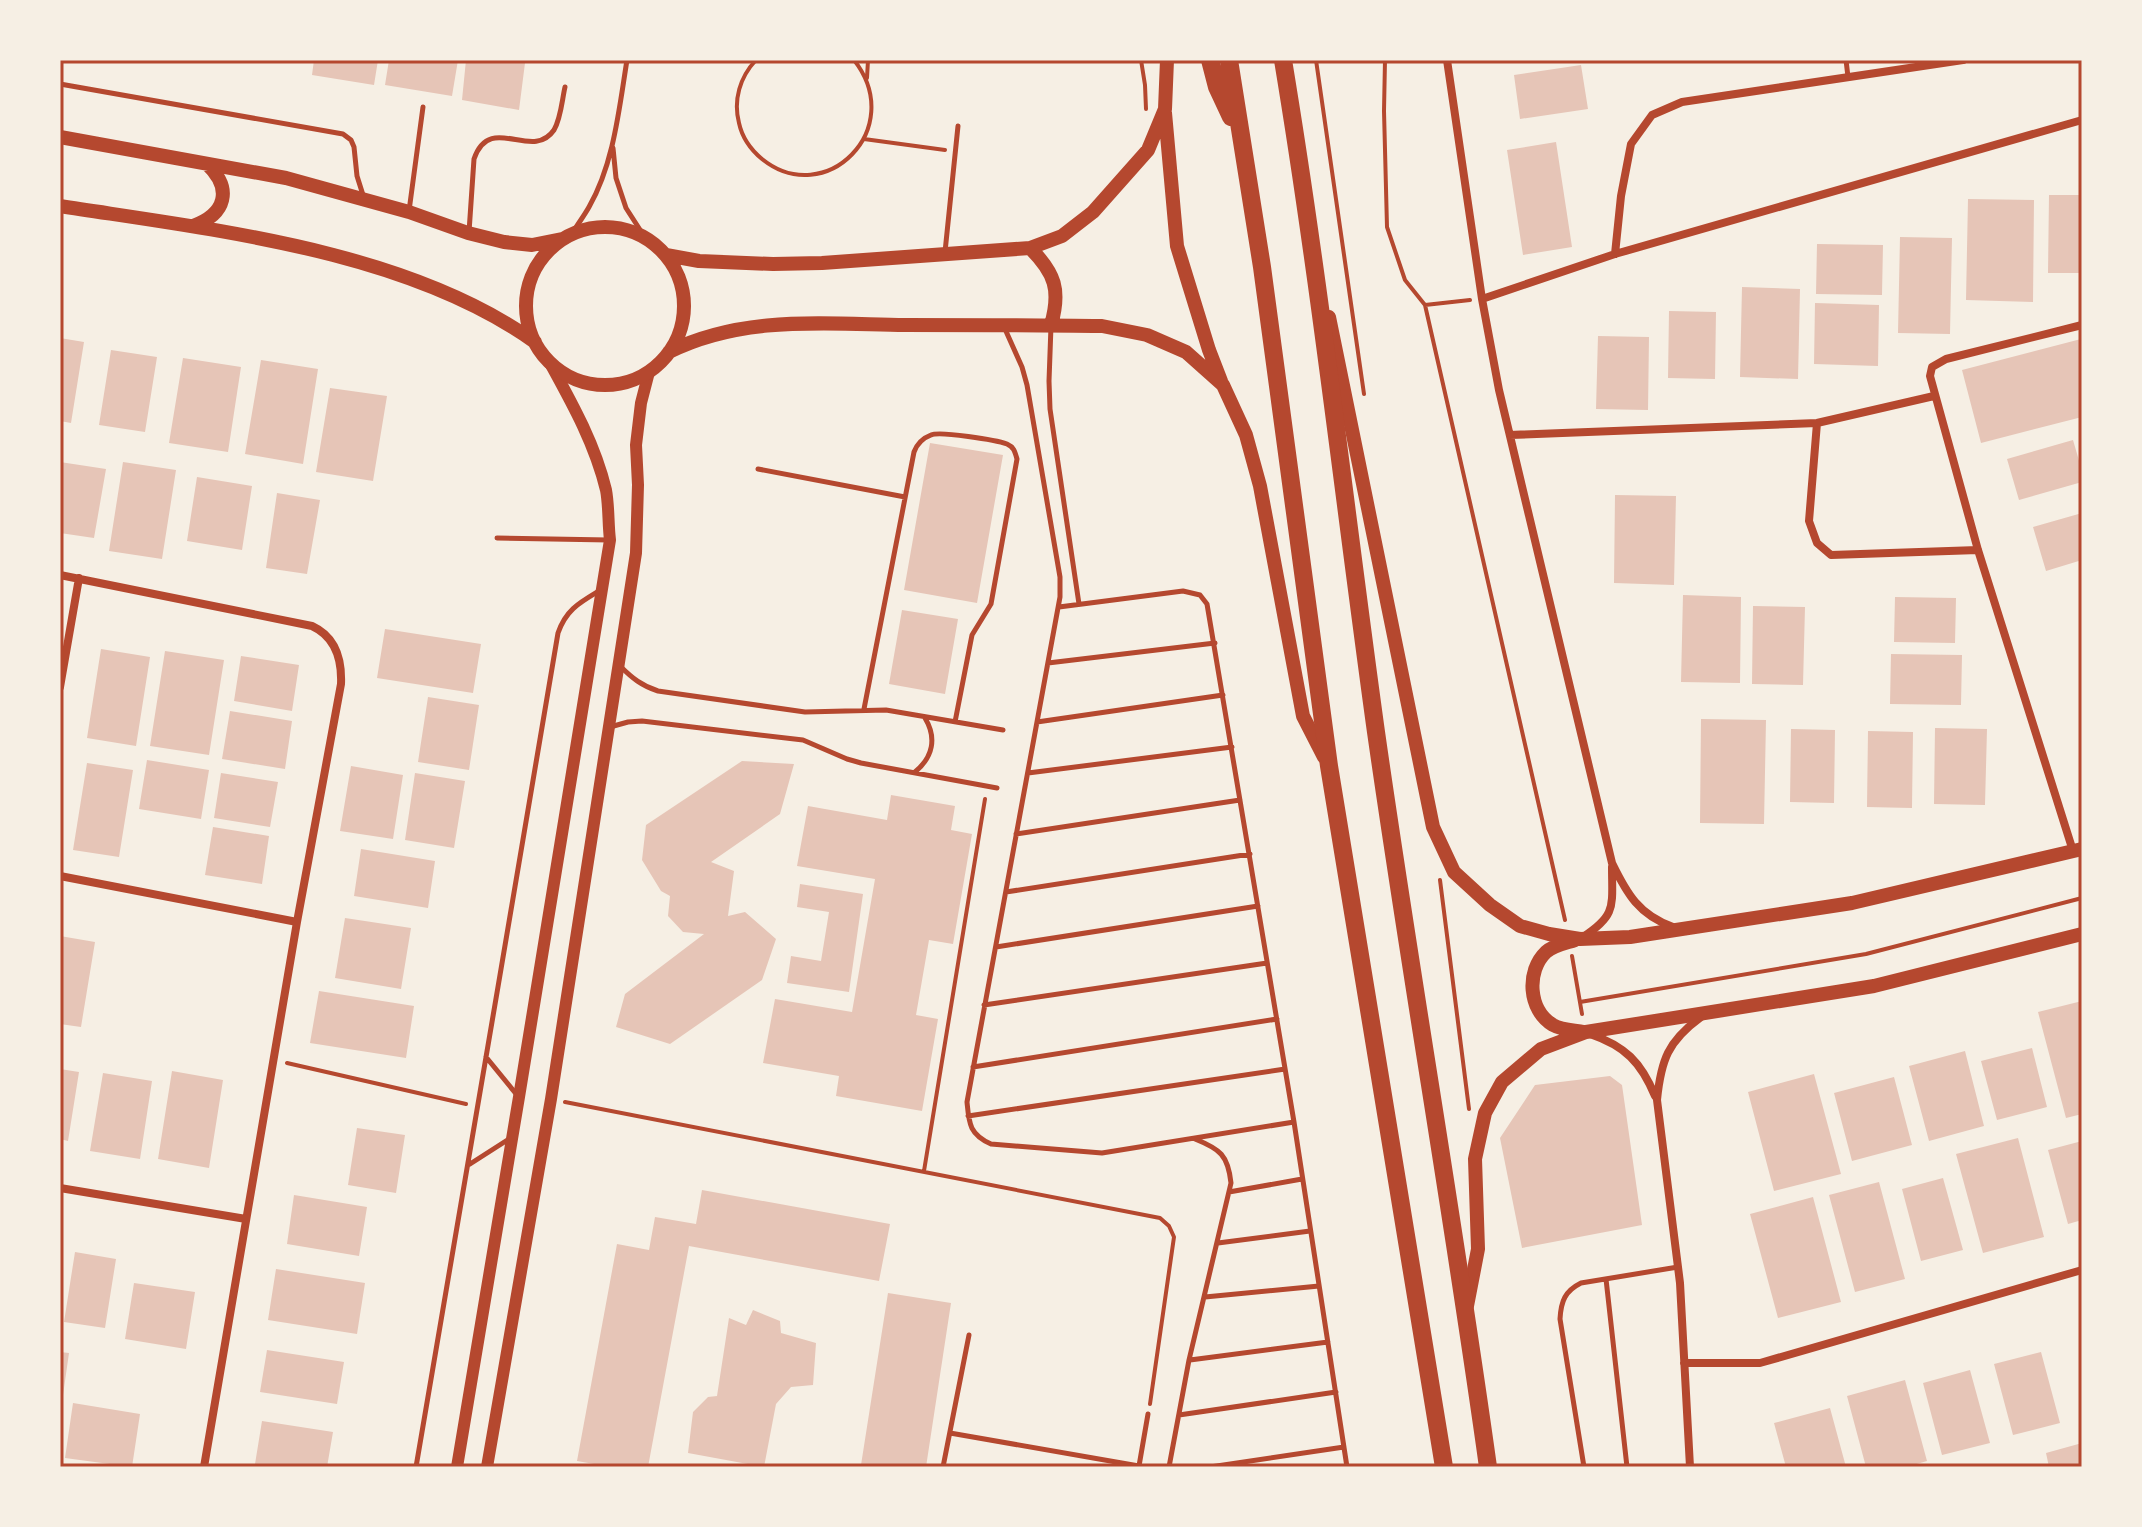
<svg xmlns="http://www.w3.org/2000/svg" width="2142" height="1527" font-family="Manrope,sans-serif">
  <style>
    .building { fill: #e6c5b7 }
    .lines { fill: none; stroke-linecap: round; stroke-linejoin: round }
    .path { stroke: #b5482f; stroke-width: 4 }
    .service { stroke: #b5482f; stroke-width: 5 }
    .minor { stroke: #b5482f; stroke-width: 8 }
    .tertiary { stroke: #b5482f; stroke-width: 12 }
    .secondary { stroke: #b5482f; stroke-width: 14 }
    .motorway { stroke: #b5482f; stroke-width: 18 }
    .neatline { fill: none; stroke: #b5482f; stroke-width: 3 }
  </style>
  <rect width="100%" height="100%" fill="#f6efe4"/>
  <path class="building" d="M314,60H378L374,85L312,75Z
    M389,60H458L452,96L385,85Z
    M466,60H503L525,63L519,110L462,100Z
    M1581,65L1588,109L1520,119L1514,75Z
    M1556,142L1572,247L1523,255L1507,150Z
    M2049,195H2082V273H2048Z
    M1968,199L2034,200L2033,302L1966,300Z
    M1900,237L1952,238L1950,334L1898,333Z
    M1817,244L1883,245L1882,295L1816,294Z
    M1742,287L1800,289L1798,379L1740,377Z
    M1815,303L1879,305L1878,366L1814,364Z
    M1669,311L1716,312L1715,379L1668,378Z
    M1598,336L1649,337L1648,410L1596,409Z
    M60,338L84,342L71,423L60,421Z
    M2081,339L2082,417L1981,443L1962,370Z
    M111,350L157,357L145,432L99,425Z
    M183,358L241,367L228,452L169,443Z
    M261,360L318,369L303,464L245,454Z
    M330,388L387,396L373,481L316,472Z
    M2073,440L2082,471V482L2019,500L2007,459Z
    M930,443L1003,455L977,603L904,590Z
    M60,462L106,469L94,538L60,533Z
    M123,462L176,470L162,559L109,551Z
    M197,477L252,486L242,550L187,541Z
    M277,493L320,500L307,574L266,568Z
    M1615,495L1676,496L1674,585L1614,583Z
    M2082,513V560L2046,571L2033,527Z
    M1683,595L1741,597L1740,683L1681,682Z
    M1895,597L1956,598L1955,643L1894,642Z
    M1753,606L1805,607L1803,685L1752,684Z
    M902,610L958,619L945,694L889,684Z
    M385,629L481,644L473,693L377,678Z
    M101,649L150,657L136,746L87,738Z
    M165,651L224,660L209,755L150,746Z
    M1891,654L1962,655L1961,705L1890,704Z
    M241,656L299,665L292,711L234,701Z
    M428,697L479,705L469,770L418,762Z
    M230,711L292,721L285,769L222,759Z
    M1701,719L1766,720L1764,824L1700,823Z
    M1935,728L1987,729L1985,805L1934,804Z
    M1791,729L1835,730L1834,803L1790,802Z
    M1868,731L1913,732L1912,808L1867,807Z
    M147,760L209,770L201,819L139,809Z
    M742,761L794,764L780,814L711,862L734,871L728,916L745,912L776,939L762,980L670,1044L616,1027L625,994L704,934L683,932L668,916L670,896L661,891L642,860L646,825Z
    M87,763L133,770L119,857L73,850Z
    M351,766L403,775L393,839L340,831Z
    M221,773L278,782L270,827L214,818Z
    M415,773L465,781L454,848L405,840Z
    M891,795L955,806L951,830L972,834L953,944L929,940L916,1015L938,1019L922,1111L836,1096L839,1076L763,1063L775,999L852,1012L875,879L797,866L808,806L887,820Z
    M213,827L269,836L262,884L205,875Z
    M361,849L435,861L428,908L354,896Z
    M800,884L863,894L849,992L787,983L791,956L821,961L829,912L797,907Z
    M345,918L411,928L401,989L335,978Z
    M60,936L95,942L81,1027L60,1024Z
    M319,991L414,1006L406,1058L310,1043Z
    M2082,1001V1114L2066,1118L2038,1012Z
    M2032,1048L2047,1107L1997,1120L1981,1061Z
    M1965,1051L1984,1126L1929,1141L1909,1066Z
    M60,1069L79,1072L68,1141L60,1139Z
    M172,1071L223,1080L209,1168L158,1159Z
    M103,1073L152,1081L140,1159L90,1151Z
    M1814,1074L1841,1174L1774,1191L1748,1092Z
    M1610,1076L1622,1085L1642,1225L1522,1248L1500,1138L1535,1085Z
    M1894,1077L1912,1145L1852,1161L1834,1093Z
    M357,1128L405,1135L396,1193L348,1185Z
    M2018,1138L2044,1237L1983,1253L1956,1154Z
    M2082,1141V1220L2068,1224L2048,1150Z
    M1943,1178L1963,1250L1921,1261L1902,1189Z
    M1879,1182L1905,1279L1855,1292L1829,1195Z
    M702,1190L890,1224L879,1281L689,1246L648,1467H611L577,1461L617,1244L649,1250L655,1217L696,1224Z
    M294,1195L367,1207L359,1256L287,1244Z
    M1813,1197L1841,1302L1778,1318L1750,1214Z
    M75,1252L116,1259L105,1328L64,1322Z
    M276,1269L365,1283L357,1334L268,1320Z
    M134,1283L195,1292L186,1349L125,1339Z
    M888,1293L951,1303L926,1467L861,1465Z
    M753,1310L780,1321L781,1333L816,1343L813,1385L791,1387L776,1404L764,1467L688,1453L693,1412L708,1397L717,1396L729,1318L746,1325Z
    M267,1350L344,1362L337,1404L260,1392Z
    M60,1352L69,1353L62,1402H60Z
    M2041,1352L2060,1423L2013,1435L1994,1364Z
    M1970,1370L1990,1443L1942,1455L1923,1383Z
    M1905,1380L1927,1461L1906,1467H1866L1847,1396Z
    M73,1403L140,1414L132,1467L65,1458Z
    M1830,1408L1846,1467H1786L1774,1423Z
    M262,1421L333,1432L327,1467H274L255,1464Z
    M2082,1443V1467H2049L2046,1453Z"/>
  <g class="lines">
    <path class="path" d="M756,60C740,77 733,100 739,123C742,137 750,149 762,159C825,210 908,129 854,60
      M1141,60L1145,85L1146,109
      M1316,60L1364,394
      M1385,60L1384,111L1387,227L1405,280L1425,305L1565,920
      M867,78L868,60
      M864,139L945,150
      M1425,305L1470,300
      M1440,880L1469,1109
      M1572,956L1582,1014
      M1580,1002L1866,954L2082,898
      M287,1063L466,1104
      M565,1102L1160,1218L1169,1226L1174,1237L1150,1404
      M924,1171L985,799"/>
    <path class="service" d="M1846,60L1848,77
      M60,84L343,134L351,140L354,147L357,176L363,195
      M613,148L616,178L626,208L644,236
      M409,211L423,107
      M469,232L474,159C490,112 532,162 554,130C561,118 562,100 565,87
      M572,234C577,225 584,216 589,207C614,163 619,109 627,60
      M945,252L958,126
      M1051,326L1049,381L1050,409L1079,604
      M1005,329L1022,367L1027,385L1060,577V597L967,1102C969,1123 969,1134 991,1144L1102,1153L1294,1122
      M758,469L905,497
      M497,538L609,540
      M1059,607L1183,591L1200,595L1207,604L1294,1122L1347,1467
      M1048,663L1215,643
      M620,666C632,678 642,686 658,691L805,712L886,710L1003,730
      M864,709L914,452C917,444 923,438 931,435C940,431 996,440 1007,444C1014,447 1015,452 1017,459L991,604L972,635L955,722
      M1037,722L1223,695
      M610,727L628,722L642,721L803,740L847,759L861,763L997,788
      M915,772C933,757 937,738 925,718
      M1028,773L1232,747
      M1016,834L1240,800
      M1006,892L1250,854
      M996,947L1258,906
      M984,1005L1267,963
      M486,1057L517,1095
      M973,1067L1277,1019
      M968,1116L1285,1069
      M470,1164L509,1139
      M1229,1192L1302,1179
      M1218,1243L1310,1231
      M1606,1279L1627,1467
      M1205,1297L1319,1286
      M1190,1360L1328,1342
      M1179,1415L1336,1392
      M950,1433L1139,1466
      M1139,1466L1148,1414
      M416,1467C465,1189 510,911 558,633C566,610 579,603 599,591
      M943,1467L969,1335
      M1169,1467L1189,1360L1231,1183C1228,1155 1220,1149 1195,1139
      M1210,1467L1344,1447
      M1584,1467L1560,1319C1561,1301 1565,1291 1581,1283L1678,1267"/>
    <path class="minor" d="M1447,60L1482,299L1499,390L1612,863C1627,894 1639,915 1673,927
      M1615,254L1621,196L1631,144L1652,115L1682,102L1963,60
      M1482,299L1615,254L2082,120
      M1817,423L1809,521L1817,543L1831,555L1978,550
      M1510,435L1817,423L1934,396
      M60,575L312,626C336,637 342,660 341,684L297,922L204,1467
      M60,687L79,578
      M2073,851L1978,550L1930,376L1932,367L1946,359L2082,325
      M60,876L297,922
      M1583,937C1617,915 1612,906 1612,867
      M1590,1034C1625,1046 1641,1062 1655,1096
      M60,1188L246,1219
      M1684,1363H1760L2082,1270
      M1690,1467L1680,1283L1657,1100C1661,1060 1668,1041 1701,1017"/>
    <path class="tertiary" d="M457,1467L519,1097L610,540C608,524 609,506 606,490C595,444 572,403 550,363
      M487,1467L551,1099L636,553L638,485L636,445L641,403L649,372"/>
    <path class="secondary" d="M1165,113L1177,246L1209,350L1221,381
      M60,137L286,178L409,212L468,233L504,242L532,245L562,239
      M60,206C214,230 406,250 535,342
      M193,226C226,214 233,189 207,164
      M526 306a79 79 0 1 1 158 0a79 79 0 1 1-158 0Z
      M1030,248C1055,273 1061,290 1051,325
      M666,255L699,261L773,264L822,263L1030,248L1062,236L1093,212L1148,150L1165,109L1167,60
      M1329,317L1433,827L1454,872L1490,905L1520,926L1549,934L1580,939L1630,937L1852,903L2082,849
      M669,352C743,315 825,324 905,325C971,325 1036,325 1102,326L1147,335L1186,352L1223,385L1246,435L1260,486L1303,716L1324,757
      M1575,940C1566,943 1554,945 1546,952C1526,971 1528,1010 1553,1025C1562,1030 1574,1030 1584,1032
      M1467,1306L1478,1249L1475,1159L1485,1113L1502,1082L1541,1049L1586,1032L1874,986L2082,934"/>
    <path class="motorway" d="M1210,60L1217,87L1231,117
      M1229,60L1262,267L1329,766L1444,1467
      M1283,60C1320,283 1345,508 1376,732C1411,978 1454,1222 1488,1467"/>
  </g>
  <rect width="2142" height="1527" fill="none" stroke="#f6efe4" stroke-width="124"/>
  <rect x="62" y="62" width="2018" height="1403" class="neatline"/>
</svg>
